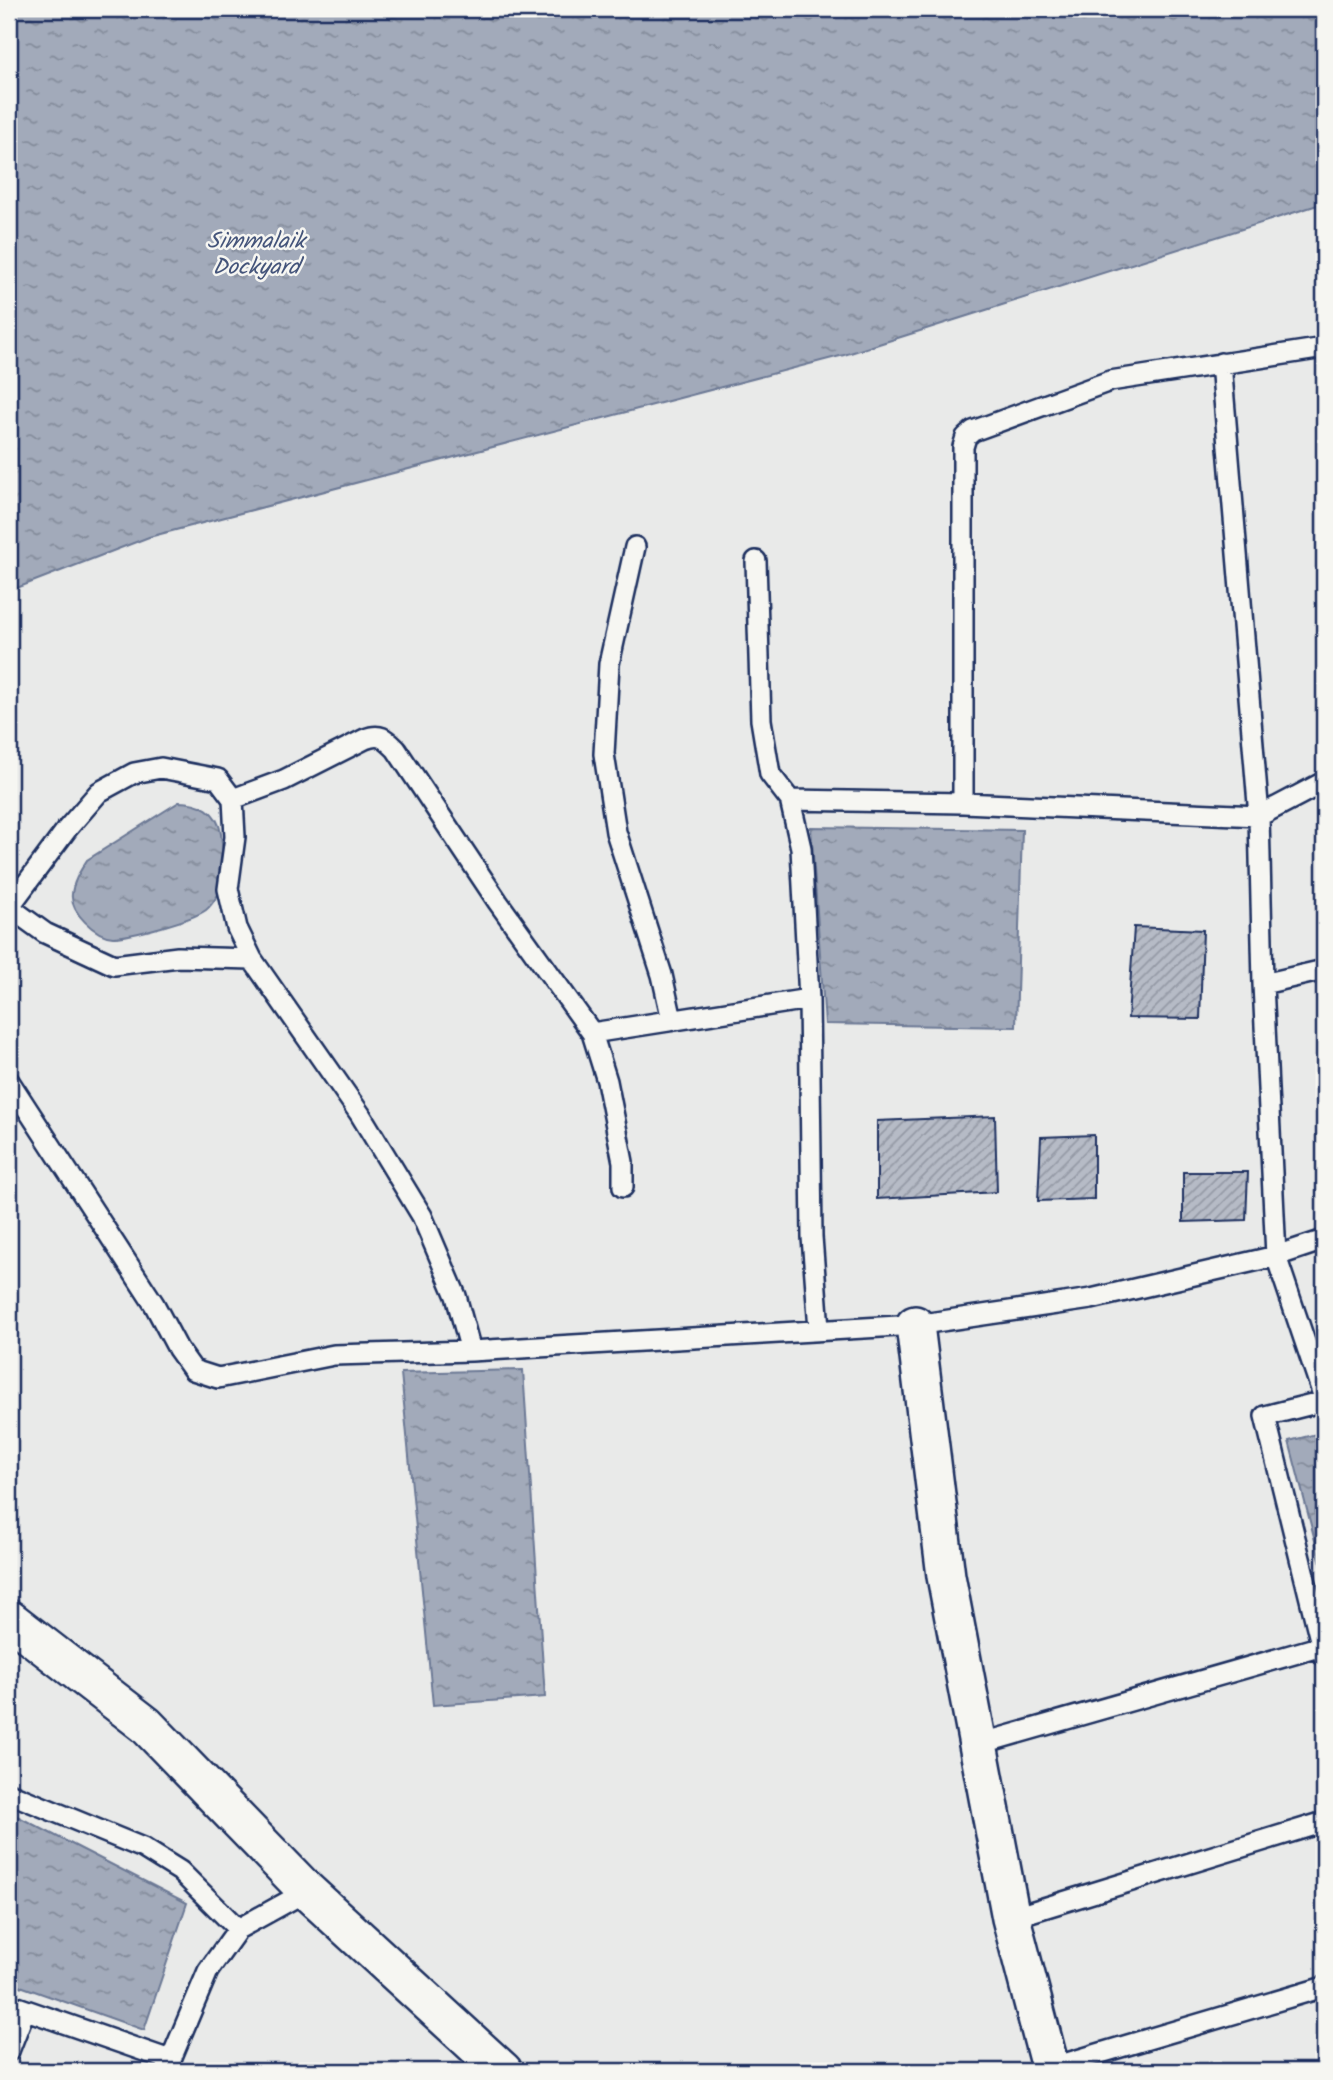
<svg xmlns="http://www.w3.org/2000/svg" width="1333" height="2080" font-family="Kalam,sans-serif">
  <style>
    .water { fill: url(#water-ripples); stroke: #6c7995; stroke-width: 2 }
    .building { fill: url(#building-hatch); stroke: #1b2f5e; stroke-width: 2 }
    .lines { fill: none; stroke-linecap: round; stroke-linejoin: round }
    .lane-casing { stroke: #1b2f5e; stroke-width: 24 }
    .street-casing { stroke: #1b2f5e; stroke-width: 42 }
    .lane { stroke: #f6f6f2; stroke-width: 19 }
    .street { stroke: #f6f6f2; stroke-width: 37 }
    .labels { text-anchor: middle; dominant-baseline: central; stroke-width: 5; stroke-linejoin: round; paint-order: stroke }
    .water-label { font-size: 23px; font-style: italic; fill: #44547a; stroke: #f6f6f2 }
  </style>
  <defs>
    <pattern id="water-ripples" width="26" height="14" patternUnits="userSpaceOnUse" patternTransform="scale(1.75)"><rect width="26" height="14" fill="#a2aaba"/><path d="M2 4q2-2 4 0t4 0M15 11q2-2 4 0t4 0" fill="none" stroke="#838b9a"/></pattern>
    <pattern id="building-hatch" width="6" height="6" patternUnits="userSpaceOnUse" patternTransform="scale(1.75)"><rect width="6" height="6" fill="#b6bbc6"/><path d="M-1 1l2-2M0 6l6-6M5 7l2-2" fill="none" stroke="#9398a4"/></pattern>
  </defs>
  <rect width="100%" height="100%" fill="#e9eae9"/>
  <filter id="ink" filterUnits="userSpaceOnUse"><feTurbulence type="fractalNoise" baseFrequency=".0143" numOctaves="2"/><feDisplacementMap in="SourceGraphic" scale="14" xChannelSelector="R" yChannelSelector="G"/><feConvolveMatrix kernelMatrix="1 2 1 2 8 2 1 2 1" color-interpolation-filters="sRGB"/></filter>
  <g filter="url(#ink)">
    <path class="water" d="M9,9H1324V203L844,355L149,537L9,591Z
      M179,802C200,802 218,811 221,834C223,852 226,876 219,893C216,898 210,907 206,910C193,920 129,937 113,937C95,936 70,912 72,894C73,881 81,870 87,860Z
      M811,827L1022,830L1016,1027L825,1024Z
      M523,1370L545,1697L433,1705L401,1373Z
      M1324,1432V1575L1289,1441Z
      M9,1812L187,1903L144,2030L9,1982Z"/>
    <path class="building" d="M1134,927L1203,930L1200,1019L1128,1018Z
      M995,1116L997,1192L877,1199V1121Z
      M1094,1135V1199L1038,1201L1041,1137Z
      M1183,1172H1248L1246,1220L1183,1222Z"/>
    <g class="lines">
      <defs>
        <path id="lane" d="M1221,363L1259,816L1263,984L1276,1256L1324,1398
          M635,547L609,664L604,754L616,832L662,975L672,1020
          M756,561L761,720L770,774L790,800L801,848L809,999L812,1237L819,1329
          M161,768L218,779L233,799L235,837L228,889L237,928L252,959L178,957L114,965L45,933L9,907L67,829L99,792L134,773Z
          M233,799L284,780L365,739C380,733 385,738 396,749L498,902L592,1033L607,1081L623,1162V1187
          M790,800L963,803L1259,816L1324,782
          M963,803V447L966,437L973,431L1110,381L1324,348
          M252,959L360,1114L422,1216L456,1296L471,1351
          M1263,984L1324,970
          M592,1033L809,999
          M9,1081L154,1304L178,1349L193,1370L218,1378L334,1355L471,1351L915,1325L1091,1299L1276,1256L1324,1240
          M1324,1401L1265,1416L1324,1656
          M976,1745L1322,1646
          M9,1793L143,1848L180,1871L238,1929
          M1011,1918L1324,1822
          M9,2004L170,2060
          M9,2051L25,2010
          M1050,2068L1324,1987
          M166,2071L208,1971L238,1929L307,1891"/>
        <path id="street" d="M915,1325L946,1576L1011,1918L1051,2071
          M9,1619L146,1725L307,1891L503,2071"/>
      </defs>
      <use href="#lane" class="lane-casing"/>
      <use href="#street" class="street-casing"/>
      <use href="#lane" class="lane"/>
      <use href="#street" class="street"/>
    </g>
  </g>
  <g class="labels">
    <g class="water-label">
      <text x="256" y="242">Simmalaik<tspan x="256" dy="26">Dockyard</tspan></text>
    </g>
  </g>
  <rect width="1333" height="2080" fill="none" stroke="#f6f6f2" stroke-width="35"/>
  <rect x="18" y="18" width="1298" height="2045" fill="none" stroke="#1b2f5e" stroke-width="2.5" filter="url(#ink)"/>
</svg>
